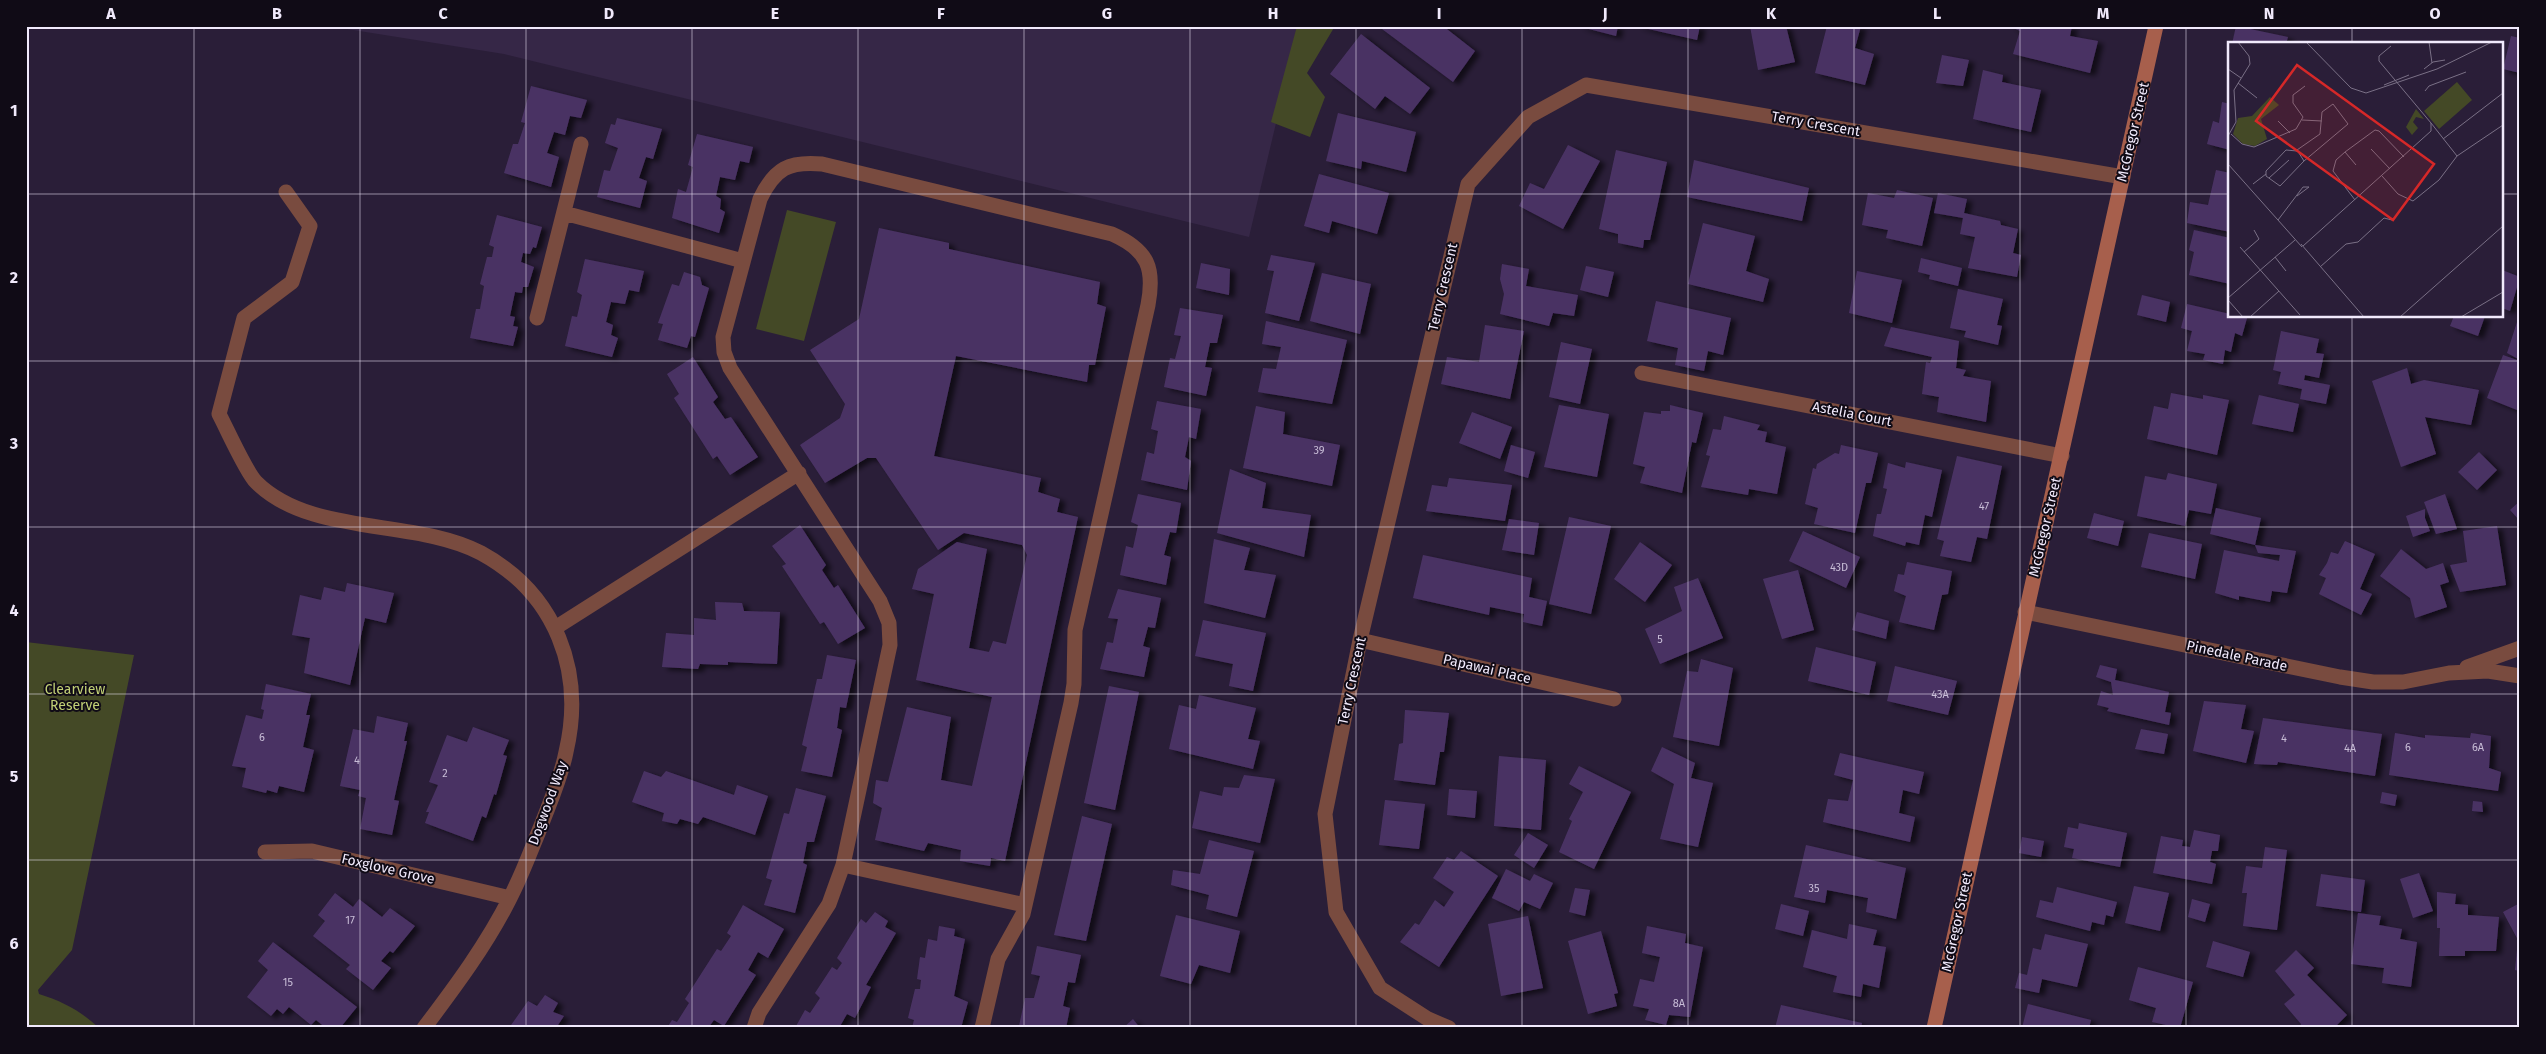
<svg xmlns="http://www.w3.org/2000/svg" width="2546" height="1054" font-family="'Fira Sans',sans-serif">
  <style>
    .built { fill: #362747 }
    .green { fill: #444926 }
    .building { fill: #4a3264; filter: url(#shadow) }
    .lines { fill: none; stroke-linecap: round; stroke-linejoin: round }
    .street { stroke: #794b3f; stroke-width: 15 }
    .secondary { stroke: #a75f4c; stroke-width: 15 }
    .grid { fill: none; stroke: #f1eafc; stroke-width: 1; stroke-opacity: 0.55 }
    .labels { text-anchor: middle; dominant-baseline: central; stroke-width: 4; stroke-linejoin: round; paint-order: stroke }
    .number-label { font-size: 11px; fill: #c7bcd6 }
    .street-label { font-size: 14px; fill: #f1eafc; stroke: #100b16 }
    .park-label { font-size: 14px; fill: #c2d076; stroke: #100b16 }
    .inset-road { fill: none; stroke: #7a7086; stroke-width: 1 }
    .view { fill: #d62828; fill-opacity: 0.15; stroke: #d62828; stroke-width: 2.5 }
    .inset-edge { fill: none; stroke: #f1eafc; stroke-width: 2.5 }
    .neatline { fill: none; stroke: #f1eafc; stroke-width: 2 }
    .grid-label { font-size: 16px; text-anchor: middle; font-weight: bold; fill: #f1eafc }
  </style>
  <defs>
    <filter id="shadow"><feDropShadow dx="5.5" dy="3" stdDeviation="2.5" flood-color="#0009"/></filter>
  </defs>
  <rect width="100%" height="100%" fill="#2a1e38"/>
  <path class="built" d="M328,26H1299L1249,237L504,54Z"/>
  <path class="green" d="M1297,26H1335L1307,73L1325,97L1310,137L1271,122Z
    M787,210L836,222L804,341L756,329Z
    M26,642L134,655L72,950L38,990L39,994C62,1001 81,1011 99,1028H26Z"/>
  <path class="building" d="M1378,26H1443L1475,51L1453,82Z
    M1577,26H1618L1616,36Z
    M1635,26H1700L1697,40Z
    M1750,26H1786L1795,62L1758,70Z
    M1827,26H1861L1855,48L1874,54L1865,85L1815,73Z
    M2009,26H2072L2070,36L2098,41L2090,73L2013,54L2020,31Z
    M2236,26L2288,37L2286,44H2232Z
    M1361,34L1430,88L1410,114L1385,96L1375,109L1330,74Z
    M2511,36L2520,38V73L2503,69Z
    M1942,55L1969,60L1963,86L1936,83Z
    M1983,70L2003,75L2002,82L2041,90L2031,132L1973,119Z
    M531,86L587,100L581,118L570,116L565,135L554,132L547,153L559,157L551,187L504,173L513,144H518L525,123L521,122Z
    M2222,102L2230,104V150L2207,144L2213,121L2219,123Z
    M1338,113L1416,132L1406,172L1362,161L1361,169L1326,161Z
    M617,118L662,129L653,159L646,157L639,178L647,181L640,208L597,197L604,170L610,171L618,148L605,143L611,124L615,125Z
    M697,134L753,147L749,163L740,161L735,180L720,177L716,196L721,199L720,209L725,212L719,233L672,218L678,189L686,192L693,167L688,165Z
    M1568,145L1600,161L1563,229L1519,206L1530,183L1544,189Z
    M1616,150L1667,162L1650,240H1644L1643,248L1618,243V234L1599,229Z
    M1694,160L1809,188L1802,221L1687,197Z
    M2216,170L2230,173V232L2187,223L2190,202L2208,205Z
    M1319,174L1389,193L1377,234L1332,221L1329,233L1304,226Z
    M1897,190L1933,198L1922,246L1886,238L1888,230L1862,225L1868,193L1894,198Z
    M1938,193L1967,199L1964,213L2000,221L2001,225L2018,229L2013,253L2021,255L2017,277L1968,268L1975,237L1960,234L1963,218L1934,213Z
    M497,215L542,227L536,248L533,247L530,254L523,253L521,262L534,267L528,287H523L522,293L515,292L510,316L515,317L513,326L518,327L513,346L470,338L476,309H480L484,286L480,284L487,257H492L494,247L489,245Z
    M1703,223L1755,236L1746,271L1769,279L1763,302L1688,284Z
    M879,228L949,243V249L1100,282L1097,304L1106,307L1095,365H1089L1087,382L956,356L934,456L1041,478L1038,492L1060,499L1057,512L1078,517L1005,861L991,858L990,866L960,861L961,850L928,843L924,851L875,840L882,808L873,803L876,780L888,782L907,707L951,717L941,780L972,786L992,697L916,680L934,594L912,589L918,569L957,542L987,549L969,648L989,652L993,641L1006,644L1027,555L1022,545L964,533L938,550L876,458H867L825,483L800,445L840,418L845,404L810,350L859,319Z
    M2194,230L2230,238V284L2189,275L2194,252L2189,250Z
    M1271,255L1315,263L1299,321L1265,313L1274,271L1267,270Z
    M1921,258L1962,268L1958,286L1929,279L1930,275L1918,272Z
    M585,259L644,271L639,292L629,290L625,304L611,302L606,322L613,325L611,335L618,338L612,357L565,346L572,316L577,317L582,295L577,292Z
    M1201,263L1230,269L1229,295L1196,288Z
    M1502,264L1529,269L1526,286L1578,295L1574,316L1553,313L1549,326L1500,314L1504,294L1500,279Z
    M1586,266L1614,272L1608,297L1580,290Z
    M2502,270L2520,277L2510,311L2502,308Z
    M1857,271L1902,280L1892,323L1849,313Z
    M684,272L700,277L702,285L709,288L695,337L691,336L687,348L658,340L663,324L658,323L672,284L679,286Z
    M1322,273L1371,284L1360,334L1310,321Z
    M1958,289L2003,299L1997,325L2002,326L1998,345L1964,337L1966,331L1950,328Z
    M2142,295L2170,302L2166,322L2137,315Z
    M1656,301L1731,318L1723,355L1708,351L1704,371L1675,365L1678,348L1647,341Z
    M2187,304L2230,314V316L2247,318L2242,336L2235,333L2231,352L2225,350L2223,364L2203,360L2205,354L2187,351L2192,331L2181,328Z
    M1180,308L1223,315L1217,343H1210L1205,367L1212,368L1206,396L1164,387L1170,358L1175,359L1181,336L1174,335Z
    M2454,316H2485L2478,336L2450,326Z
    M2519,316H2520V360L2507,353Z
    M1266,321L1347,340L1332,404L1258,392L1263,368L1276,369L1281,347L1262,344Z
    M1485,325L1524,331L1510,399L1441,384L1447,357L1479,362Z
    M1891,327L1959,341L1956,368L1966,370L1963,376L1991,381L1986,422L1937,412L1939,397L1922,394L1926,362L1930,363L1932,357L1884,346Z
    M2281,331L2319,339L2316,353L2324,354L2319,378L2305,375L2304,380L2330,385L2326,404L2300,399L2302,389L2278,384L2281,372L2273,370Z
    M1561,342L1592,349L1580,404L1549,397Z
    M2503,355L2520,361V404L2517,410L2487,398Z
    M693,357L718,397L713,402L725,419L731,417L758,457L730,475L717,456L713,459L674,398L679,394L667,374Z
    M2407,368L2411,384L2424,380L2479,390L2471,425L2425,417L2436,454L2401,467L2372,381Z
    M2171,393L2203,399V395L2229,400L2217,455L2147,439L2154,406L2168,409Z
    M2259,395L2299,404L2293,432L2252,424Z
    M1157,401L1201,409L1196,439L1189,437L1185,457L1191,461L1187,490L1141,480L1147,452L1154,454L1158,431L1151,429Z
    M1559,405L1609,414L1597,477L1544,467Z
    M1670,405L1703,413L1696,443L1692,442L1682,493L1640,483L1645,467L1633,464L1644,412L1661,414V411H1670Z
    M1256,406L1285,412L1283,434L1340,445L1332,486L1243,468Z
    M1472,412L1512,427L1500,459L1459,443Z
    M1724,416L1760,425L1757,430L1767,432L1765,442L1786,447L1777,494L1749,489L1748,495L1701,487L1710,456L1706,455L1713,429L1721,430Z
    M1511,445L1535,452L1528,478L1504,471Z
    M1841,445L1878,453L1871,483H1866L1855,533L1814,524L1818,508L1805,504L1813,468L1816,469L1817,464L1835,453L1839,454Z
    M2479,452L2497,470L2477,490L2458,472Z
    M1957,456L2002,466L1987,539L1977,537L1971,562L1940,556L1944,541L1937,539Z
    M1906,462L1942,470L1932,517L1925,515L1919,545L1906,542L1905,546L1873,536L1877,514H1881L1887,489L1883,488L1888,463L1905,468Z
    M1230,469L1266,483L1262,508L1311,515L1304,557L1217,533Z
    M2168,473L2217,484L2211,514L2189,510L2185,526L2137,516L2145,476L2166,480Z
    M1449,478L1512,485L1505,521L1426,511L1432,485L1447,487Z
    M1138,494L1181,503L1176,533L1170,532L1164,555L1171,557L1166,585L1120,575L1126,546L1133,548L1138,525L1131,522Z
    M2445,494L2457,529L2436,534L2424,502Z
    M2520,501V521L2510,510Z
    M2216,508L2261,518L2255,545L2296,551L2287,593L2272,591L2270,602L2239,596V600L2215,593L2224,550L2279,561L2280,555L2258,553L2255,545L2210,534Z
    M2425,509V518L2430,531L2413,537L2406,516Z
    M2094,513L2124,521L2118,546L2087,538Z
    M1569,517L1611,526L1591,614L1549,604Z
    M1509,519L1539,523L1534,555L1502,550Z
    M800,525L826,565L822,570L834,588L838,585L865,628L838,644L824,622L820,624L782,566L786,564L772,546Z
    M2497,526L2506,585L2460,592L2450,565L2467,562L2463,531Z
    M1803,531L1860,557L1846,588L1789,561Z
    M2149,533L2202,544L2195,579L2141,567Z
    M1214,539L1250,548L1244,570L1276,575L1265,618L1204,603Z
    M2345,541L2375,554L2360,589L2372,594L2361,615L2319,594L2326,578L2319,575L2327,563L2331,552L2338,554Z
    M1640,542L1672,565L1645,602L1614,579Z
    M2401,549L2426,569L2443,563L2449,582L2440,585L2447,607L2415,618L2410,598L2380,576Z
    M1423,555L1532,578L1529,597L1547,601L1542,626L1523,622L1524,614L1490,607L1489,615L1413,598Z
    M1907,562L1952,571L1948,594L1942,595L1934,630L1899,622L1906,596L1894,591L1898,574L1904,575Z
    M1798,570L1814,630L1782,639L1763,579Z
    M1698,578L1723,638L1660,664L1645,629L1682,611L1674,587Z
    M347,583L394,593L386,623L365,618L350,685L304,673L310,638L292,635L300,595L321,600L324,587L345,592Z
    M1118,589L1161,598L1155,628L1148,627L1143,646L1150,648L1144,677L1100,669L1107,642L1113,643L1118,619L1108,618Z
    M715,602L742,603L744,611L780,612L777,664L728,662V665L700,664L698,669L662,667L666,633L694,635V618L716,620Z
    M1857,612L1889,621L1886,639L1852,630Z
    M1203,620L1266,633L1253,691L1229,686L1233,664L1195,656Z
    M1816,647L1876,662L1869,695L1808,681Z
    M827,655L856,660L846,708L840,707L837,728L842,730L832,777L801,771L807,747L802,745L817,679H822Z
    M1701,659L1733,668L1719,746L1673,737L1687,671L1698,672Z
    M2100,665L2117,669L2115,680L2169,692L2165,712L2171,713L2169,725L2107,711L2109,708L2097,705L2101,691L2113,695L2111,682L2096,677Z
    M1895,666L1957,681L1948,715L1887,701Z
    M266,684L311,694L306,715H310L303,747L314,750L304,792L279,786L277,793L267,790L266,793L242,787L246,768L232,766L246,715L262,719L264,710L261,709Z
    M1109,686L1139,692L1115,810L1084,803Z
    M1199,695L1256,708L1248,739L1260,741L1253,769L1169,749L1179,705L1196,709Z
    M2204,701L2246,705L2241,729L2254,731L2246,763L2193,751Z
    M1405,710L1449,713L1444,752H1440L1435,785L1394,780L1399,744L1403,743Z
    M377,716L408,723L404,741H407L394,800L399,801L392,835L360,829L366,798L358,796L360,790L340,786L353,729L374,733Z
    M2263,718L2382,734L2375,776L2278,762L2277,765L2254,764Z
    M473,727L509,740L503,755L507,756L496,795L494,794L486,818L482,816L473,841L425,823L429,812H426L438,785L429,782L447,735L467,742Z
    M2141,729L2168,734L2164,754L2135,749Z
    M2395,733L2425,738V735L2470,738L2471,733L2491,736L2489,768L2501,772L2498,791L2389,775Z
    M1662,747L1695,763L1691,778L1713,783L1698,847L1660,839L1674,784L1651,771Z
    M1840,753L1924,772L1919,794L1903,790L1899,813L1915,817L1910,842L1823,822L1828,799L1848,801L1853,780L1834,775Z
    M1499,756L1546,760L1541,830L1494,826Z
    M1579,766L1631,792L1594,869L1559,852L1572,821L1569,819L1583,792L1569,784Z
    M644,771L661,777L666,771L734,795L737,785L768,796L755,835L703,817L698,824L680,819L677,824L662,821L664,813L632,802Z
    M1244,775L1275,779L1260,843L1192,828L1200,791L1222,796L1224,787L1239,788Z
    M796,788L826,796L814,842H807L803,863L807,865L795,913L764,905L772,880L766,878L784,813L789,814Z
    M1449,789L1477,791L1475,818L1447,815Z
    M2382,792L2397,795L2395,806L2380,803Z
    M1385,800L1425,804L1419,849L1379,845Z
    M2473,801L2482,802L2483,812L2472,811Z
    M1082,816L1112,824L1086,941L1054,935Z
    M2079,823L2127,833L2120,867L2072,858L2074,849L2064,847L2068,827L2078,829Z
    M2194,830L2220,835L2218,851H2212L2210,862L2216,864L2212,884L2153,873L2161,836L2183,840L2182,846L2190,847Z
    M1528,833L1548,845L1534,868L1514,855Z
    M2022,837L2044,841L2041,857L2019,853Z
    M1209,840L1254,851L1237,917L1206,909L1209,895L1171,885L1173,870L1200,874Z
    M1806,845L1906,868L1896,919L1866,912L1868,898L1827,890L1825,903L1794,897Z
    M2265,847L2287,850L2277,930L2243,926L2247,893H2242L2246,866L2262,868Z
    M1461,851L1498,876L1439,967L1400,942L1415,923L1419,925L1435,900L1444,907L1454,892L1433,878L1447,857L1454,860Z
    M1506,869L1530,881L1534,874L1553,883L1540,909L1524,902L1519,911L1492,898Z
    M2419,873L2433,911L2413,918L2400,879Z
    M2321,874L2365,880L2361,912L2316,906Z
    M2134,886L2169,893L2160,931L2125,923Z
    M2057,887L2117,902L2113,917L2106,915L2104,925L2092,922L2090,931L2036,917L2040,900L2053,903Z
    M1575,888L1590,890L1585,916L1569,912Z
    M2437,892L2456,894L2455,904L2468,905V915L2499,917L2496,951H2465V956H2439L2440,928H2437Z
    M335,893L353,907L359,899L382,917L390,908L415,926L393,953L390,951L381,961L391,968L373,990L346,969L350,965L313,936L325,921L318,915Z
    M2192,899L2210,904L2205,922L2188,917Z
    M2520,903V971L2515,970L2518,940L2503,912Z
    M1781,904L1809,911L1803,936L1775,929Z
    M743,905L784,929L768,958L758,952L748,970L756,975L724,1026L714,1020L708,1028H667L672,1020L677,1022L689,1003L685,999L717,949L721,951L731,936L727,933Z
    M875,912L888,921L885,927L896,933L866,985L871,987L855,1018L847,1014L839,1028H795L805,1010L810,1013L820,998L815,993L832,967L837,970L842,963L837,958L861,919L866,923Z
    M2358,913L2381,916L2379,925L2402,929L2400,939L2417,942L2411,987L2382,983L2384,968L2351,964Z
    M1176,915L1240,931L1230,973L1199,965L1191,984L1160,976Z
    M1528,916L1543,988L1501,996L1488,924Z
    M1849,924L1877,930L1873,945L1886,947L1879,988L1863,984L1861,997L1833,992L1837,976L1803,967L1812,930L1847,939Z
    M939,926L955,929L954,936L965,939L954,996L968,1002L961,1028H912L914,1020L908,1018L915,989H920L921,980L917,979L920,957L925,958L928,939L937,941Z
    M1647,926L1686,934L1685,943L1703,947L1690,1017L1669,1015L1666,1025L1645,1020L1649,1009L1633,1006L1640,979L1654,982L1660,957L1642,953Z
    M1601,931L1618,993L1614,994L1617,1006L1588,1014L1568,941Z
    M2045,934L2088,944L2077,987L2042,979L2039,993L2015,988L2019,973L2027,975L2033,948L2041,950Z
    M2213,941L2250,952L2243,977L2206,967Z
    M273,942L357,1007L340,1028H326L316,1020L311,1025L289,1007L283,1014L277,1009L271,1016L247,997L268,970L258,961Z
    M1037,946L1081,955L1075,983L1068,982L1063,1006L1070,1008L1066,1028L1019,1026L1025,998H1034L1040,976L1031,974Z
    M2296,950L2314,968L2307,975L2347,1015L2334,1028H2300L2301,1024L2284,1004L2295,995L2275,971Z
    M2138,967L2193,982L2180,1028L2152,1022L2156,1008L2129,1000Z
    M545,995L558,1003L553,1012L564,1016L556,1028H509L528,1001L537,1006Z
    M2028,1004L2091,1020L2089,1028H2022Z
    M1781,1005L1862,1023L1861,1028H1775Z
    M1133,1019L1140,1028H1123Z"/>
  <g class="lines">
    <path class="street" d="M286,192L310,226L292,282L244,318L219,414C227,429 246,472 256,482C311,537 415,518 481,553C556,594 585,671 566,752C561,778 550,802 541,826C531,850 522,875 510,898C487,944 455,987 424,1028
      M564,213L743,261
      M537,318L581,144
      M1642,373L2062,456
      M2025,612L2340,677L2373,682H2403L2449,673L2488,671L2520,676
      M555,628L799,473
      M1360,640L1614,699
      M2467,667L2520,648
      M265,852L312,851L510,898
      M843,865L1025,905
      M754,1028L759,1013L829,904L843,865L890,645L889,623L880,601L730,368L724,352L723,337L760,199C775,168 789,161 822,164L1112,234C1148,250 1155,268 1148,305L1075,630L1074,684L1071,703L1023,914L998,959L982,1028
      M1449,1028L1428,1019L1380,988L1336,912L1325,814L1360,640L1468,184L1528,117L1586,85L2123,177"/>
    <path class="secondary" d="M1934,1028L2156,26"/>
  </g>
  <path class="grid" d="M194,26V1028M360,26V1028M526,26V1028M692,26V1028M858,26V1028M1024,26V1028M1190,26V1028M1356,26V1028M1522,26V1028M1688,26V1028M1854,26V1028M2020,26V1028M2186,26V1028M2352,26V44M26,194H2230M2502,194H2520M2352,316V1028M26,361H2520M26,527H2520M26,694H2520M26,860H2520"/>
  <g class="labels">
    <g class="number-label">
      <text x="1319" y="450">39</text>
      <text x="1984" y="506">47</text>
      <text x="1839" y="567">43D</text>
      <text x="1660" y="639">5</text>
      <text x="1940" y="694">43A</text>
      <text x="262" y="737">6</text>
      <text x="2284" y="738">4</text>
      <text x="2408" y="747">6</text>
      <text x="2478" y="747">6A</text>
      <text x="2350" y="748">4A</text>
      <text x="357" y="760">4</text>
      <text x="445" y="773">2</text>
      <text x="1814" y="888">35</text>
      <text x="350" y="920">17</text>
      <text x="288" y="982">15</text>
      <text x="1679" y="1003">8A</text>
    </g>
    <g class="street-label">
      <text transform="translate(1816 124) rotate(10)">Terry Crescent</text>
      <text transform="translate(2133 132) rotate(-77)">McGregor Street</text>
      <text transform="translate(1443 287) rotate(-77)">Terry Crescent</text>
      <text transform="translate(1852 414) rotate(11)">Astelia Court</text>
      <text transform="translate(2045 527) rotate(-77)">McGregor Street</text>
      <text transform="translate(2237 656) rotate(12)">Pinedale Parade</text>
      <text transform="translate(1487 669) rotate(13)">Papawai Place</text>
      <text transform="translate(1352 681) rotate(-78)">Terry Crescent</text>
      <text transform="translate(548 803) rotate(-70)">Dogwood Way</text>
      <text transform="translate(388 869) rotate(13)">Foxglove Grove</text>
      <text transform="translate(1957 922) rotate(-78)">McGregor Street</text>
    </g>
    <g class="park-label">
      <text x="75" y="689">Clearview<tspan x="75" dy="16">Reserve</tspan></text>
    </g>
  </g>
  <g transform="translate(2228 42)">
    <rect width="275" height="275" fill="#2a1e38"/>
    <path d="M229,40L244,58L211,87L196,69ZM42,55L51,63L33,77L39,97L27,104L15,102L5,92L10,76L24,74ZM188,67L196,77L188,75L185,80L190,86L184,93L178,85Z" fill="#444926"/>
    <path class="inset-road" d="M78,0L123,46L138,51L209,27L264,0M201,0L204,21M0,27L13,36M196,27L205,20L217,18M10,41L29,56M156,43L181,33M197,49L201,44L238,30M105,62L120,82L76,119L69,108L92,92L94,70ZM74,78L94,79M50,79L62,91M203,81L229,114M3,92L14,102L26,105L68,87L75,75L65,61V53L77,44M0,94L8,80L6,48L22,22L21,14L10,0M215,97L275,51M143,107L162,127M69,109L58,108L38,129V134L52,144L76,119M117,110L128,123M0,122L74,205M154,134L170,152L185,159L211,138L229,114L275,83M41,136L61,118M25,142L38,132M127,158L105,129L108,118L117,110L147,88L151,89L176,115M50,178L75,145H81L69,154M73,202L136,275M75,204L203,89V81L151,19V14L163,4M12,205L72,273M16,210L31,197L26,188M47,215L58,229M92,225L118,202L130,200L156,176L164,178M0,256L67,198M0,258L15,275M22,275L51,249M172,275L275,184M233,275L275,250"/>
    <path class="view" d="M69,23L206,122L165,178L28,79Z"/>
    <rect width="275" height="275" class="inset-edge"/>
  </g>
  <rect width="2546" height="1054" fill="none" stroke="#100b16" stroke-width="55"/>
  <rect x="28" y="28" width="2490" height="998" class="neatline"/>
  <g class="grid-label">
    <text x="111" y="19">A</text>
    <text x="277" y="19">B</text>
    <text x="443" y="19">C</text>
    <text x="609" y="19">D</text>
    <text x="775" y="19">E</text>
    <text x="941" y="19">F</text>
    <text x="1107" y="19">G</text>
    <text x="1273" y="19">H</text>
    <text x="1439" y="19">I</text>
    <text x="1605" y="19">J</text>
    <text x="1771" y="19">K</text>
    <text x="1937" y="19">L</text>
    <text x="2103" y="19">M</text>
    <text x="2269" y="19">N</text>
    <text x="2435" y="19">O</text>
    <text x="14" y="116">1</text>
    <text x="14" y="283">2</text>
    <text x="14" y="449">3</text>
    <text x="14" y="616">4</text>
    <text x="14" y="782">5</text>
    <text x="14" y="949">6</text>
  </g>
</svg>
